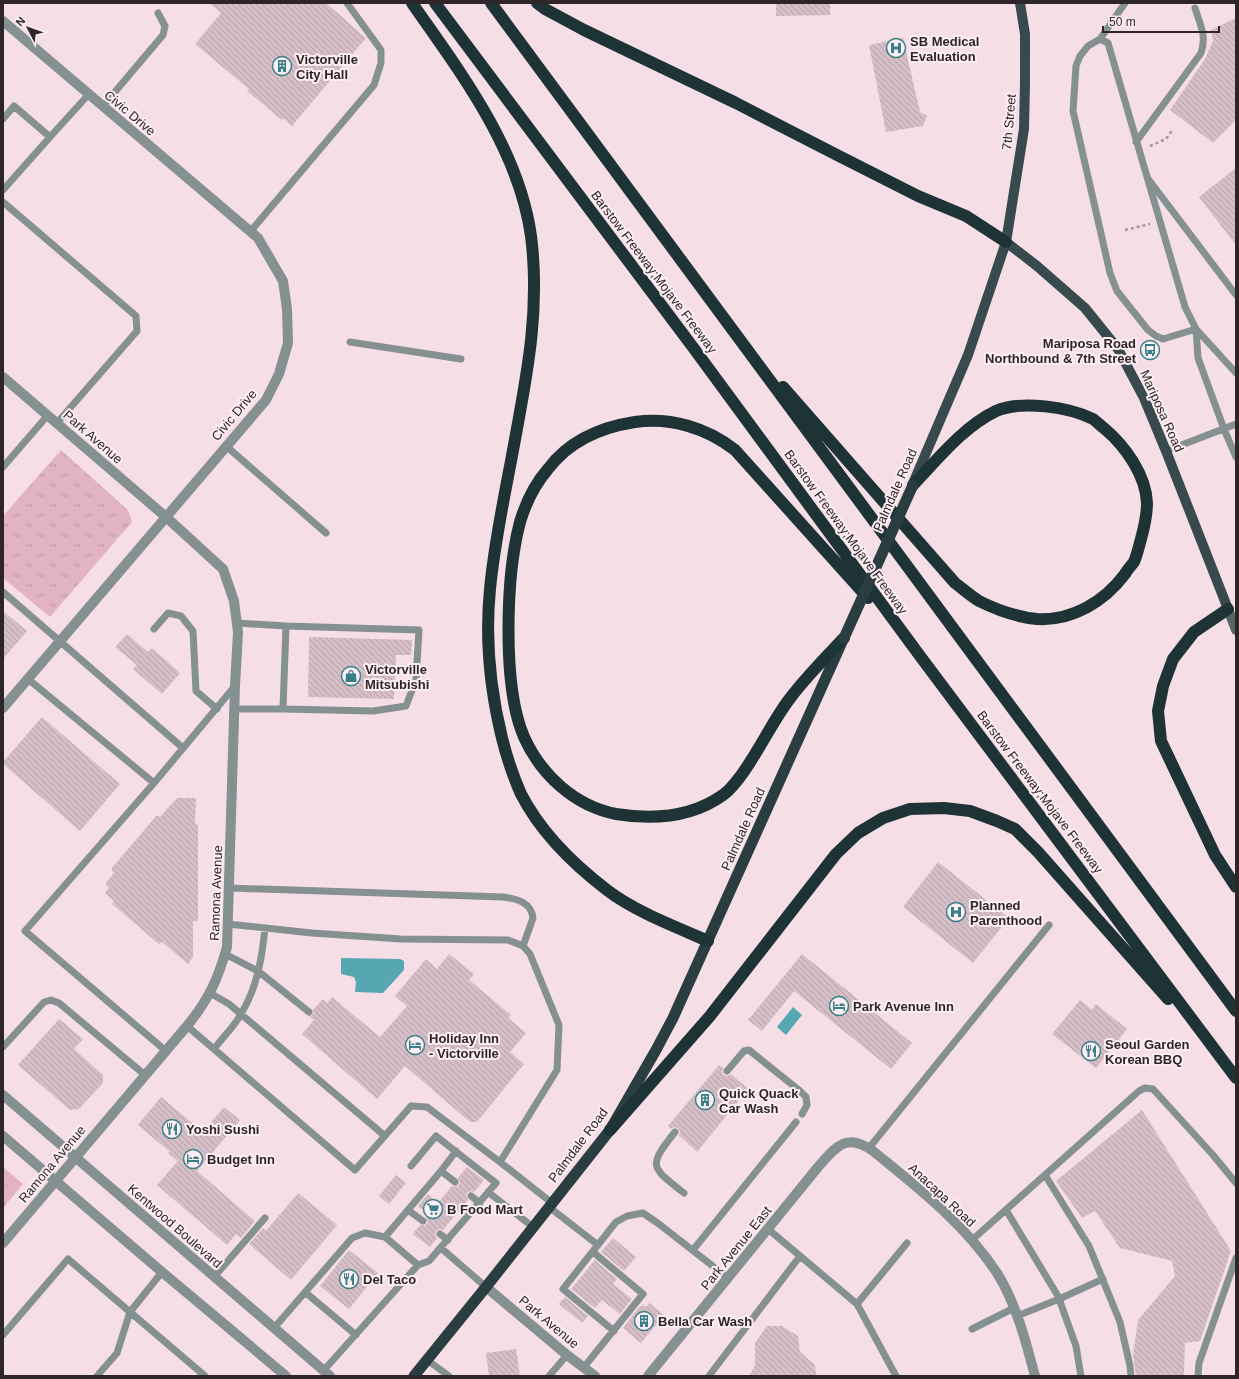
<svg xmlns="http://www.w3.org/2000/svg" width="1239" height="1379" font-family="Helvetica,sans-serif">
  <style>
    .grass { fill: url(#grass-tufts) }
    .water { fill: #57a7b2 }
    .building { fill: url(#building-back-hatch) }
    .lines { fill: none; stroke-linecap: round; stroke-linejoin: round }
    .path { stroke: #a6949a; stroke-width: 2.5; stroke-dasharray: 3 3; stroke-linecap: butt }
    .service { stroke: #859091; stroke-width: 7 }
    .minor { stroke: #859091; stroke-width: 10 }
    .tertiary { stroke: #859091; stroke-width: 10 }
    .secondary { stroke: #576769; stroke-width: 10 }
    .primary { stroke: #384a4d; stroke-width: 10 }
    .trunk { stroke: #2a3e41; stroke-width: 11 }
    .motorway { stroke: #1d3335; stroke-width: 12 }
    .trunk-bridge { stroke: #2a3e41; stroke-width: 11 }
    .labels { text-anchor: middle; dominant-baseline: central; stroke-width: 4; stroke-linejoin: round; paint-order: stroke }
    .poi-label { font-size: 13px; font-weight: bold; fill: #2e2528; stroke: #fdeef3; text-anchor: start }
    .street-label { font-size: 13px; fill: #2e2528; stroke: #fdeef3 }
  </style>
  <defs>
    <pattern id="grass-tufts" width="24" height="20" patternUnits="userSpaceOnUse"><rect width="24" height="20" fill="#e2b3c3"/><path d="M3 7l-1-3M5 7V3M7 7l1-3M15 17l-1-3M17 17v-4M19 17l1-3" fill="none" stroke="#c29aa8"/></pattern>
    <pattern id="building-back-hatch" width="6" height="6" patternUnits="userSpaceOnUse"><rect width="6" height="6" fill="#d6bec6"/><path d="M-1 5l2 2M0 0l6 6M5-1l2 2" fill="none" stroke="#b8a3aa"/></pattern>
  </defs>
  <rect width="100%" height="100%" fill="#f6dee6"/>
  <path class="grass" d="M61,450L128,510L132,522L50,617L3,578V516Z
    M3,1167L23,1184L3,1208Z"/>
  <path class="water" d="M341,958L400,959L404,961V970L383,993L355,992L356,982L354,977L341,974Z
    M793,1007L802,1015L786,1035L777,1027Z"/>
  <path class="building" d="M209,3H326L366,38L292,126L283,118L282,120L247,91L249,89L195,44L221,13Z
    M776,3H830V15L776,16Z
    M1236,18V120L1213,143L1170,110L1205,59L1213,41L1211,30Z
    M903,38L920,112L927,116L923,126L886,132L869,45Z
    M1236,168V245L1199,197Z
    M3,611L27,631L3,659Z
    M127,634L148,652L152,648L180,673L162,694L133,669L137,665L115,647Z
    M309,637L412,640L411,655H396L394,699L308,697Z
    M42,717L120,784L80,831L3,764V762Z
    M177,798H196L195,824L198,825V921H193V957L188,964L162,942L159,944L112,904L114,901L105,893L109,888L105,884L114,873L111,869L157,815L160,817Z
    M938,862L1009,918L973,963L903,907Z
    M449,954L474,974L469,980L511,1015L508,1018L526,1033L510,1052L524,1064L477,1122H470L405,1066L377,1099L302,1034L314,1020L310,1017L314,1013L313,1010L323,999L327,1003L332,997L380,1037L407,1006L395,996L426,959L437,969Z
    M802,954L912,1043L891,1069L794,991L762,1031L748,1020Z
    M1080,1000L1092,1010L1096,1004L1127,1029L1096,1068L1052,1034Z
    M59,1019L83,1039L74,1049L103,1075V1083L79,1109L70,1110L18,1065Z
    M719,1065L723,1068L722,1072L724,1075L728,1076L731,1074L748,1089L697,1152L679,1135L680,1132L678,1128L675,1127L671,1129L668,1126Z
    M161,1097L203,1132L224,1107L240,1120L197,1171L255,1221L241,1238L236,1234L227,1245L157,1185L178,1161L168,1153L170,1152L138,1125Z
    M1142,1110L1231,1251L1200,1341L1185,1343L1184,1376H1136L1133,1355L1138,1320L1175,1276L1172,1261L1120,1248L1095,1211L1082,1218L1056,1181Z
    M467,1167L484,1180L474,1192L471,1191L467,1193L466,1196L468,1200L443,1230L440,1229L436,1231L435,1234L437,1238L430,1247L413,1234L420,1225L425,1226L428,1222L426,1217L428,1214L418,1206L428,1194L438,1203L452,1186L455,1187L459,1185L460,1182L458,1178Z
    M396,1175L406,1183L389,1204L379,1196Z
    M298,1193L337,1225L291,1280L249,1244L263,1228L266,1231Z
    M613,1238L636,1257L624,1271L601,1252Z
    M349,1250L378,1273L349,1309L320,1286Z
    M595,1260L617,1279L613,1284L632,1299L620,1314L602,1300L595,1308L571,1289Z
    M565,1297L588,1316L582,1323L559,1304Z
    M649,1303L664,1315L641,1343L623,1328L640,1306L641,1307L643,1304L646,1307Z
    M767,1326H782L798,1336L800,1352L815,1365L816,1376H749L755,1366V1343Z
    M516,1349L520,1376H489L486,1353Z"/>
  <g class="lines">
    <path class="path" d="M1150,146L1166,139L1173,129
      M1125,230L1150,224"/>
    <path class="service" d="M1125,3L1100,39L1088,46L1080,56L1076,66L1073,111L1110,273L1117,291L1148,330L1156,336L1163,339L1196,329L1198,358L1224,429L1236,457
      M1100,39L1108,43L1185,307L1196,329L1236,373
      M103,106L163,35L165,26L158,13
      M3,119L14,106L50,137L89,94
      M1136,142L1201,53C1207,35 1200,25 1195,8
      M1149,180L1236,295
      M3,190L50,137
      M3,202L136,316L137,331L57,423
      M250,232L374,85L381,63V50L347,3
      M350,342L461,359
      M226,446L326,533
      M1166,451L1236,424
      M3,467L48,415
      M3,592L183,748
      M154,629L168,613L181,616L193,631L196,691L217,709
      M28,679L154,783
      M235,709H283L286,626L237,623
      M283,709L373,711L406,706L416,680L419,630L286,626
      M229,888L503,897C517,899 531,902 533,918L523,946
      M225,954L258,971L309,1012
      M210,993L229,1004L385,1136
      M187,1026L355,1170L411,1106L427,1107L500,1162L557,1070L559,1025L530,954L523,946L508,940L401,939L312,933L228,924
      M3,1047L44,1002L51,1000L59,1003L145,1075
      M214,1049C223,1037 234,1027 241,1014C257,988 262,958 265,928
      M166,1051L25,931L154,783L235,686
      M727,1071L744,1051L749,1050L800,1091L806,1097L807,1105L802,1114
      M675,1132C647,1167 651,1167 684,1193
      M869,1148L1049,925
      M500,1162L552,1203
      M441,1171L456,1151
      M1045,1175L1089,1246L1120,1322L1130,1366L1131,1376
      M488,1192L533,1227
      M471,1196L480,1203
      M549,1207L598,1245
      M408,1210L423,1221
      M1006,1210L1058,1296L1076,1346L1081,1376
      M768,1229L857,1304L896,1376
      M440,1234L448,1240
      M385,1237L441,1171L455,1182
      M972,1240L1139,1091L1145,1088L1153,1089L1213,1155L1236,1183
      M441,1248L486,1287
      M693,1250L796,1122
      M162,1272L130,1312L205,1376
      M214,1277L265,1218
      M305,1292L356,1335
      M857,1304L907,1243
      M1017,1316L1059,1299L1103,1279
      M274,1328L352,1238L365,1233L385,1237L418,1265
      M972,1329L1014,1308
      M614,1331L563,1289L616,1222L627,1216L643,1213L659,1224L728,1278
      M3,1335L68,1259L130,1312L117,1353L97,1376
      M427,1360L449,1376
      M584,1367L643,1294L593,1252
      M324,1370L409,1275L418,1265L429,1261L496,1183L436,1136L411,1166
      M549,1376L567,1355
      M709,1376L800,1256
      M1198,1376L1199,1363L1236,1258"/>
    <path class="minor" d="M3,377L166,517L223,569L234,601L238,632L235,686L227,947C218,979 209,999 187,1026L3,1243
      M648,1376L818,1167C836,1147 846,1132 873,1151C918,1188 965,1224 997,1273C1016,1303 1026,1342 1035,1376"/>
    <path class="tertiary" d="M3,21L258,238L283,281L287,309L288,343L279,374L266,400L3,708
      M3,1095L330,1376
      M3,1136L162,1272L286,1376
      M486,1287L567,1355L595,1376"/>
    <path class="secondary" d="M1228,609L1236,630"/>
    <path class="primary" d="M1006,242L1037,266L1085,308L1118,349L1144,398L1166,451L1228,609
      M914,481L968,355L1006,242L1024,129L1025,83V34L1020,3"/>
    <path class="trunk" d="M414,1376L486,1287L610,1130L656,1050L673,1018L842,642"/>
    <path class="motorway" d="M412,3C461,73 519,149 531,236C541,315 525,384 511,461C503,503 494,546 490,589C485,639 490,689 502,738C507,758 513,776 521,794C541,833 573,864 607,890C634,911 676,927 708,941
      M435,3L695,350L920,656L1236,1078
      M491,3L1236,1011
      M537,3L545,9L584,30L736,103L839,156L918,196L966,216L1006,242
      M783,387L955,583C963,589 971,596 979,601C997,610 1017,617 1037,619C1072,621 1104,602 1125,574C1127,570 1131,566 1134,562C1137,555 1139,546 1141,539C1144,528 1147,515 1147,503C1146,475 1125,446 1105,429C1101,426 1097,422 1093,419C1069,407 1022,400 996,411C963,427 938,459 913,485
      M1228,609L1194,632L1173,659L1163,686L1158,711L1161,741L1215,855L1236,887
      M844,638C826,657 807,676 791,697C776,716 765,739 752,759C744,772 735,786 723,795C692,817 653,820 616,814C575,806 541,775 524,737C502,686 506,575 520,522C526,502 535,484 548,469C569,441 602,427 635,422C671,417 707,428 735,450L868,598
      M610,1130L710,1016L836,854L858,833L883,818L910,809L944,808L970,811L997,821L1015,829L1038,852L1168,999"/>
    <path class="trunk-bridge" d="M844,638L913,485"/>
  </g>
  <defs>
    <symbol id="hospital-ring" viewBox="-11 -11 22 22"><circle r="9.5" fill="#fdeef3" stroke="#398089" stroke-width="1.5"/><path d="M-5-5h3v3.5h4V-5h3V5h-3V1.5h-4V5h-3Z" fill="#398089"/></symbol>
    <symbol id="building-ring" viewBox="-11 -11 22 22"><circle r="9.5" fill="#fdeef3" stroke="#398089" stroke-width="1.5"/><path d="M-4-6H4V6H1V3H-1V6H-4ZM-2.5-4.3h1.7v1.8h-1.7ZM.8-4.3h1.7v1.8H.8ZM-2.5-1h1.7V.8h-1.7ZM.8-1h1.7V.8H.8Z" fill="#398089"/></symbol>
    <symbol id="bus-ring" viewBox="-11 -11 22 22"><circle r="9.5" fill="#fdeef3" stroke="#398089" stroke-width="1.5"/><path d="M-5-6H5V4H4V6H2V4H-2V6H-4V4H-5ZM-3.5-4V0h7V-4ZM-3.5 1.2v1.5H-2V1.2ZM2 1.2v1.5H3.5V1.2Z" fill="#398089"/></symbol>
    <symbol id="shop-ring" viewBox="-11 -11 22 22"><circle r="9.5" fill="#fdeef3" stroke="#398089" stroke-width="1.5"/><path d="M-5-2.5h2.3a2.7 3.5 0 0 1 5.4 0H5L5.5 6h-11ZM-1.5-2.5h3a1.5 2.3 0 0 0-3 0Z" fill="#398089"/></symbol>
    <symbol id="hotel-ring" viewBox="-11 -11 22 22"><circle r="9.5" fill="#fdeef3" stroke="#398089" stroke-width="1.5"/><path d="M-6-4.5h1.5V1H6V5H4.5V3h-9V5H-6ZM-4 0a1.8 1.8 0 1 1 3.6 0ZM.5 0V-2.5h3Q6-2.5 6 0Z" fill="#398089"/></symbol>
    <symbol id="restaurant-ring" viewBox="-11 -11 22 22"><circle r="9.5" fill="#fdeef3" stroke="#398089" stroke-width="1.5"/><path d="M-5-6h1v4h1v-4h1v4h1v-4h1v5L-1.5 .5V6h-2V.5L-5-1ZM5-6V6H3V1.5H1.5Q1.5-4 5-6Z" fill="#398089"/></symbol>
    <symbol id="supermarket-ring" viewBox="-11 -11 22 22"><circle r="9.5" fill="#fdeef3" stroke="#398089" stroke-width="1.5"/><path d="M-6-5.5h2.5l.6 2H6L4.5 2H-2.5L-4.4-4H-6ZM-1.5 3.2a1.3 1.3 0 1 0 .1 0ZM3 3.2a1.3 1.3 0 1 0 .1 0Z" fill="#398089"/></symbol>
  </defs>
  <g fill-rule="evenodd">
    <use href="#hospital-ring" x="885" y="37" width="22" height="22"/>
    <use href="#building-ring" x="271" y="55" width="22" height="22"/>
    <use href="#bus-ring" x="1139" y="339" width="22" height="22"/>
    <use href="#shop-ring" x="340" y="665" width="22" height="22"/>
    <use href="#hospital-ring" x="945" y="901" width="22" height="22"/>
    <use href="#hotel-ring" x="828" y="995" width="22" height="22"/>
    <use href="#hotel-ring" x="404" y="1034" width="22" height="22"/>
    <use href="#restaurant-ring" x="1080" y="1040" width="22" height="22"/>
    <use href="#building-ring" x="694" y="1089" width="22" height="22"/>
    <use href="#restaurant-ring" x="161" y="1118" width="22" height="22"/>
    <use href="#hotel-ring" x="182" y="1148" width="22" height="22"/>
    <use href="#supermarket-ring" x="422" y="1198" width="22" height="22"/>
    <use href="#restaurant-ring" x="338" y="1268" width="22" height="22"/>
    <use href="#building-ring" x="633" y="1310" width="22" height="22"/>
  </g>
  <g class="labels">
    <g class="poi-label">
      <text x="910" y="41">SB Medical<tspan x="910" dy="15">Evaluation</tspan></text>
      <text x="296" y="59">Victorville<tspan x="296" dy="15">City Hall</tspan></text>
      <text x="1136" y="343" text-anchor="end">Mariposa Road<tspan x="1136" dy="15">Northbound &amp; 7th Street</tspan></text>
      <text x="365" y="669">Victorville<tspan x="365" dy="15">Mitsubishi</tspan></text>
      <text x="970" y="905">Planned<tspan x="970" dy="15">Parenthood</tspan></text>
      <text x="853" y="1006">Park Avenue Inn</text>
      <text x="429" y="1038">Holiday Inn<tspan x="429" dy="15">- Victorville</tspan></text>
      <text x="1105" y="1044">Seoul Garden<tspan x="1105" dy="15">Korean BBQ</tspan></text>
      <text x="719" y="1093">Quick Quack<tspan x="719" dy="15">Car Wash</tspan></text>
      <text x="186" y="1129">Yoshi Sushi</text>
      <text x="207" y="1159">Budget Inn</text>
      <text x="447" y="1209">B Food Mart</text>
      <text x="363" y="1279">Del Taco</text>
      <text x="658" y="1321">Bella Car Wash</text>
    </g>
    <g class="street-label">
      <text transform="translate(130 113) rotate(40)">Civic Drive</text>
      <text transform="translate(1009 122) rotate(-85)">7th Street</text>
      <text transform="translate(654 272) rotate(53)">Barstow Freeway;Mojave Freeway</text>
      <text transform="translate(1162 411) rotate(66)">Mariposa Road</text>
      <text transform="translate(234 415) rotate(-50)">Civic Drive</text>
      <text transform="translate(93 437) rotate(41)">Park Avenue</text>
      <text transform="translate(895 490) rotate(-66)">Palmdale Road</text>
      <text transform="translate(846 532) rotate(54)">Barstow Freeway;Mojave Freeway</text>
      <text transform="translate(1040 792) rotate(53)">Barstow Freeway;Mojave Freeway</text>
      <text transform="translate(743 829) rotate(-66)">Palmdale Road</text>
      <text transform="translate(216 893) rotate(-88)">Ramona Avenue</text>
      <text transform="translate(578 1145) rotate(-53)">Palmdale Road</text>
      <text transform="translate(52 1164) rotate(-50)">Ramona Avenue</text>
      <text transform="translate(942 1195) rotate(43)">Anacapa Road</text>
      <text transform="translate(175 1226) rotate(41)">Kentwood Boulevard</text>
      <text transform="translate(736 1248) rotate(-51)">Park Avenue East</text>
      <text transform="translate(549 1322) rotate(40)">Park Avenue</text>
    </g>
  </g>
  <rect width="1239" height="1379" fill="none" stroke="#2e2528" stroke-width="8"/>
  <g transform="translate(28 28) rotate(311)" stroke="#fdeef3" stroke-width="3" paint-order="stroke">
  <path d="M0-3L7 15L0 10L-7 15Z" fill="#2e2528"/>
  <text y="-6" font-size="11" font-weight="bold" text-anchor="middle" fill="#2e2528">N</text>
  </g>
  <path d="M1103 26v6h116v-6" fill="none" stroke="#2e2528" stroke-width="2"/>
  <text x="1109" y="26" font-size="12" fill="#2e2528" stroke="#fdeef3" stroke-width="3" paint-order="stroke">50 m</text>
</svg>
